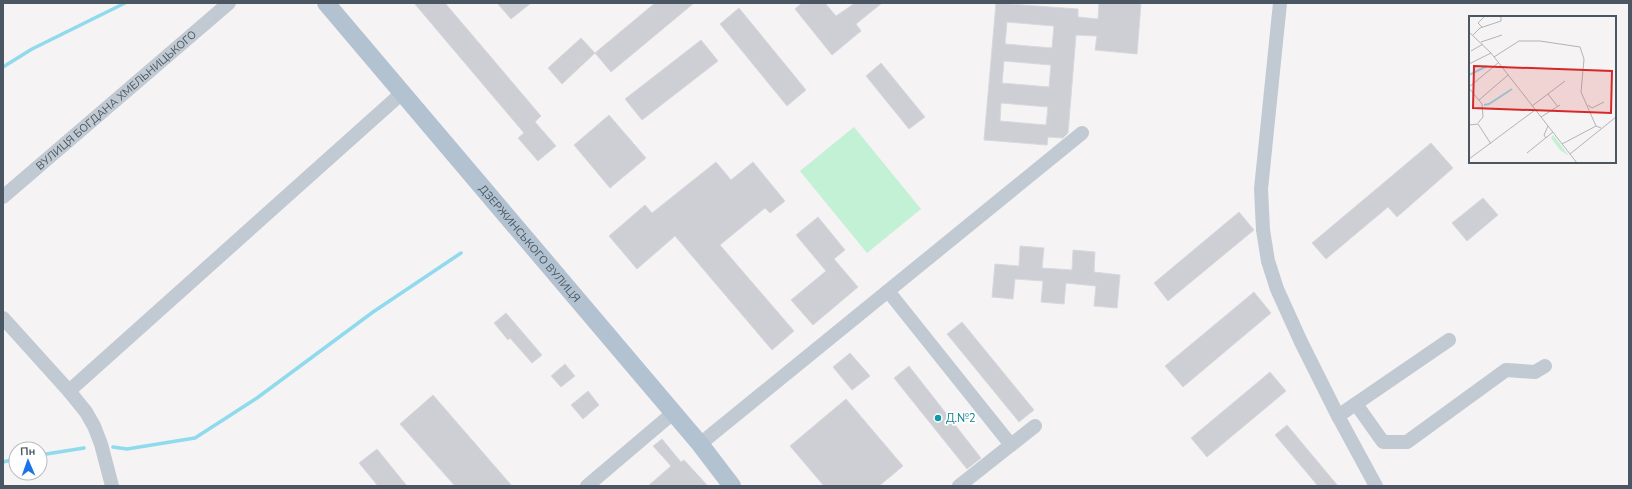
<svg xmlns="http://www.w3.org/2000/svg" width="1632" height="489" font-family="'Nunito Sans',sans-serif">
  <style>
    .green { fill: #c3f1d5 }
    .lines { fill: none; stroke-linecap: round; stroke-linejoin: round }
    .stream { stroke: #90daee; stroke-width: 3.5 }
    .building { fill: #cdcfd5; stroke: #d7d9de; fill-rule: evenodd }
    .minor { stroke: #c1cad2; stroke-width: 14 }
    .major { stroke: #b3c2d1; stroke-width: 18 }
    .culture-dot { fill: #0f9aa8; stroke: #fff; stroke-width: 1.5 }
    .labels { text-anchor: middle; dominant-baseline: central; stroke-width: 3.5; stroke-linejoin: round; paint-order: stroke }
    .street-label { font-size: 11px; fill: #4a5661; stroke: #fff }
    .culture-label { font-size: 11px; fill: #0d838f; stroke: #fff; text-anchor: start }
    .inset-river { fill: none; stroke: #90daee; stroke-width: 2 }
    .inset-road { fill: none; stroke: #b1b4b9; stroke-width: 1 }
    .view { fill: #d62828; fill-opacity: 0.15; stroke: #d62828; stroke-width: 2 }
    .inset-edge { fill: none; stroke: #4a5661; stroke-width: 2 }
  </style>
  <rect width="100%" height="100%" fill="#f5f3f3"/>
  <path class="green" d="M854,127L921,209L867,253L800,171Z"/>
  <g class="lines">
    <path class="stream" d="M3,67L32,49L125,3
      M113,447L127,449L195,438L257,398L373,312L461,253
      M40,455L84,448
      M3,462L16,459"/>
  </g>
  <path class="building" d="M414,3H445L541,116L535,122L556,146L538,161L518,138L524,133Z
    M497,3H531L511,19Z
    M655,3H694L611,72L595,53Z
    M802,3H825L836,16L855,3H882L856,24L861,31L832,55L795,9Z
    M996,3L1078,9V17L1098,19L1099,3H1141L1137,54L1095,50L1097,36L1076,35L1068,133L1063,138L1048,137L1047,145L984,140ZM1007,22L1054,26L1052,48L1005,44ZM1004,61L1051,65L1049,87L1002,83ZM1001,103L1048,107L1046,125L1000,121Z
    M739,8L806,90L787,106L720,24Z
    M581,38L595,53L562,84L548,68Z
    M701,40L718,61L642,120L625,99Z
    M881,63L925,117L909,129L866,76Z
    M609,115L646,158L610,188L574,145Z
    M1431,143L1453,168L1397,217L1388,207L1326,259L1312,243Z
    M716,162L731,180L753,162L785,201L770,213L765,208L720,245L794,331L772,350L675,236L637,269L609,236L645,205L652,213Z
    M1483,198L1498,215L1467,241L1452,223Z
    M1239,212L1254,230L1168,301L1154,283Z
    M818,217L845,250L834,259L858,287L813,325L791,300L826,271L796,235Z
    M1020,246L1044,248L1042,268L1072,270L1073,250L1095,252L1094,272L1120,275L1117,308L1094,306L1096,286L1066,283L1064,304L1041,302L1043,281L1015,279L1013,299L992,297L995,264L1019,266Z
    M1254,292L1271,313L1183,387L1165,366Z
    M506,313L542,355L532,363L510,338L508,340L494,323Z
    M962,322L1034,410L1019,422L947,334Z
    M850,353L870,376L852,390L833,367Z
    M565,364L575,376L561,387L551,376Z
    M909,366L981,458L967,469L894,378Z
    M1270,372L1286,391L1207,457L1191,438Z
    M588,391L599,405L583,419L571,405Z
    M433,395L512,486H455L400,424Z
    M846,399L903,466L879,486H824L790,446Z
    M1287,425L1338,486H1318L1275,435Z
    M662,439L681,462L684,460L708,486H648L671,466L653,446Z
    M377,449L407,486H378L359,463Z"/>
  <g class="lines">
    <g class="minor">
      <path d="M1280,3L1261,189L1263,230L1268,261L1277,289L1301,342L1338,416L1376,486"/>
      <path id="s1" d="M3,197L229,3"/>
      <path d="M888,291L1011,445"/>
      <path d="M3,318L69,391L86,412L94,426L101,444L112,486"/>
      <path d="M69,391L402,93"/>
      <path d="M1356,404L1383,442H1407L1506,370L1535,372L1545,366"/>
      <path d="M1338,416L1449,340"/>
      <path d="M700,444L1082,133"/>
      <path d="M587,486L673,413"/>
      <path d="M959,486L1035,426"/>
    </g>
    <path class="major" id="s2" d="M326,3L700,444L732,486"/>
  </g>
  <circle class="culture-dot" cx="938" cy="418" r="4"/>
  <g class="labels">
    <g class="street-label">
      <text stroke="none"><textPath href="#s1" startOffset="149">ВУЛИЦЯ БОГДАНА ХМЕЛЬНИЦЬКОГО</textPath></text>
      <text stroke="none"><textPath href="#s2" startOffset="315">ДЗЕРЖИНСЬКОГО ВУЛИЦЯ</textPath></text>
    </g>
    <g class="culture-label">
      <text x="946" y="418">Д.№2</text>
    </g>
  </g>
  <g transform="translate(1469 16)">
    <rect width="147" height="147" fill="#f5f3f3"/>
    <path d="M84,119L85,120L100,140L91,134L82,122Z" fill="#c3f1d5"/>
    <path class="inset-river" d="M0,59L18,50M15,89L20,88L43,73"/>
    <path class="inset-road" d="M13,11L9,7L16,0M0,16L22,37L108,147M4,19L11,12L32,5V0M12,26L33,19M2,35L14,28M25,41L50,25H71L111,31L115,43L112,76L127,110M0,48L22,37M0,71L29,47M0,72L13,88L14,101L9,107M79,78L89,91M10,84L39,59M119,89L123,92L135,86M63,90L96,65M72,101L91,89M0,109L9,108L22,128M77,122L75,119L79,110M93,128L127,110L132,112M58,137L84,116M101,138L147,101M0,143L66,94"/>
    <path class="view" d="M5,50L143,55L142,97L4,92Z"/>
    <rect width="147" height="147" class="inset-edge"/>
  </g>
  <rect width="1632" height="489" fill="none" stroke="#4a5661" stroke-width="8"/>
  <g transform="translate(28 461) rotate(358)"><circle r="19" fill="#ffffff" stroke="#b7bbc0"/>
  <path d="M0-3L7 15L0 10L-7 15Z" fill="#1a73e8"/>
  <text y="-6" font-size="11" font-weight="bold" text-anchor="middle" fill="#4a5661">Пн</text>
  </g>
</svg>
